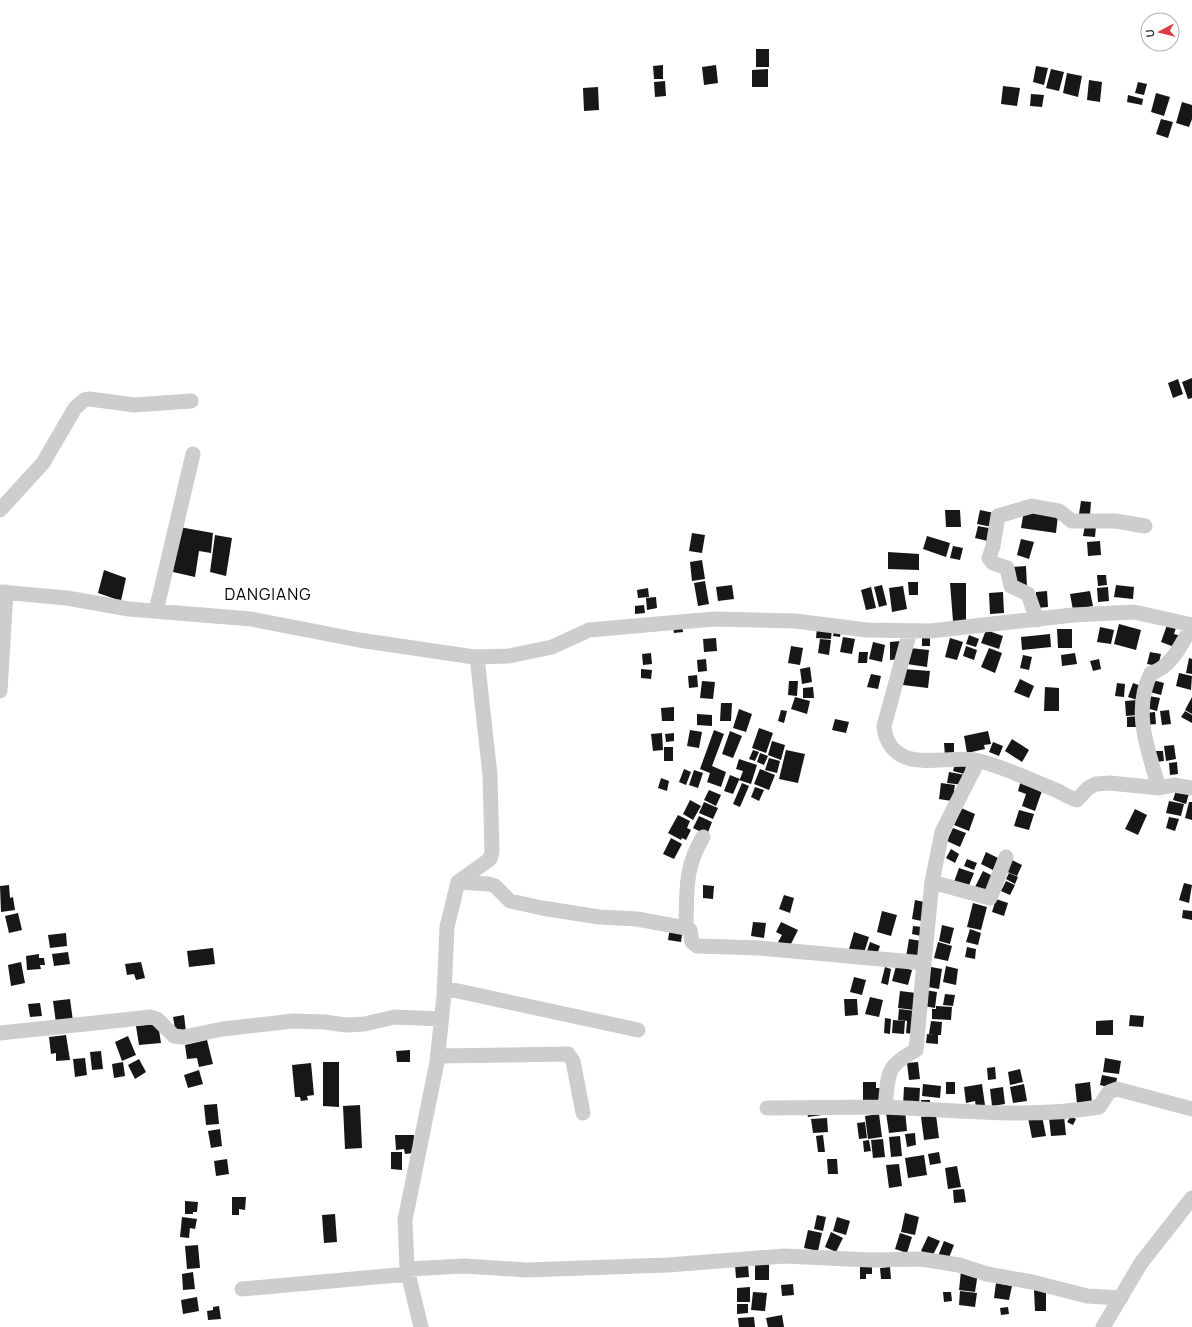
<svg xmlns="http://www.w3.org/2000/svg" width="1192" height="1327" font-family="Manrope,sans-serif">
  <style>
    .building { fill: #171717 }
    .lines { fill: none; stroke-linecap: round; stroke-linejoin: round }
    .minor { stroke: #cdcdcd; stroke-width: 15 }
    .labels { text-anchor: middle; dominant-baseline: central; stroke-width: 4; stroke-linejoin: round; paint-order: stroke }
    .quarter-label { font-size: 16px; letter-spacing: 1px; fill: #000; stroke: #fff }
  </style>
  <rect width="100%" height="100%" fill="#fff"/>
  <path class="building" d="M756,49H769V67H756Z
    M663,65V79H654L653,66Z
    M716,65L718,83L704,85L702,67Z
    M1036,66L1048,68L1044,85L1033,82Z
    M768,69V87H752V70Z
    M1051,69L1064,72L1059,91L1046,88Z
    M1067,73L1082,76L1078,97L1063,93Z
    M1089,80L1102,82L1100,102L1087,100Z
    M665,81L666,96L655,97L654,82Z
    M1138,82L1147,84L1144,95L1135,93Z
    M1003,86L1020,88L1017,106L1001,104Z
    M598,87L599,110L584,111L583,88Z
    M1156,93L1170,97L1164,116L1151,112Z
    M1031,94L1044,95L1042,107L1030,106Z
    M1128,95L1143,99L1142,105L1127,102Z
    M1182,102L1192,105V119L1189,127L1176,123Z
    M1161,119L1173,122L1168,138L1156,134Z
    M1192,378V398L1188,399L1182,382Z
    M1178,379L1183,394L1173,398L1168,383Z
    M1081,501L1091,502L1090,515L1079,514Z
    M945,510H960L961,527H946Z
    M980,510L994,513L992,527L977,524Z
    M1024,510L1058,515L1056,533L1021,528Z
    M1085,525L1096,526L1095,537L1083,536Z
    M978,526L994,529L992,542L975,538Z
    M179,527L213,533L211,553L199,551L195,577L173,572Z
    M692,533L705,535L702,553L689,551Z
    M215,535L232,538L226,576L210,572Z
    M927,536L950,543L946,557L923,549Z
    M1021,539L1034,542L1029,559L1017,555Z
    M1100,541L1101,555L1088,556L1087,542Z
    M953,546L963,548L960,560L950,558Z
    M888,552L919,554V570L888,569Z
    M702,560L705,579L692,581L690,562Z
    M1026,566L1027,587H1014L1013,567Z
    M104,570L126,578L121,601L98,593Z
    M1097,575H1106L1107,585L1098,586Z
    M705,581L709,604L698,606L694,583Z
    M908,582H918V595H909Z
    M950,583H966V621H953Z
    M732,585L734,599L718,601L716,587Z
    M882,585L887,605L879,607L874,587Z
    M1116,585L1134,587L1133,599L1114,597Z
    M903,586L907,609L892,612L889,588Z
    M871,587L876,608L866,610L861,590Z
    M1108,587L1109,601L1098,602L1097,588Z
    M648,588L649,597L638,598L637,590Z
    M1047,591L1048,607L1036,608V592Z
    M1090,591L1093,606L1073,610L1070,594Z
    M1003,592L1004,613L990,614L989,593Z
    M656,597L657,608L647,610L646,598Z
    M644,605L645,613L635,614V606Z
    M1119,624L1141,630L1136,650L1114,644Z
    M682,625L683,632L674,633L673,626Z
    M1167,625L1176,628L1174,634L1181,636L1177,648L1161,642Z
    M817,627L832,629L831,639L816,638Z
    M1100,627L1114,630L1111,644L1097,642Z
    M834,629H841L840,637L833,636Z
    M1057,629H1072V648H1058Z
    M986,630L1003,636L999,649L981,643Z
    M1050,634L1051,647L1022,650L1021,637Z
    M969,635L979,639L976,647L966,644Z
    M922,636H930V646H922Z
    M843,637L855,639L852,654L840,652Z
    M716,638L717,651L704,652L703,639Z
    M950,638L963,642L957,660L945,657Z
    M820,639L831,640L829,655L818,653Z
    M901,641V659L890,660V642Z
    M873,642L885,645L882,662L869,659Z
    M791,646L803,648L800,665L788,663Z
    M966,646L977,650L974,660L963,656Z
    M909,648L929,650L927,667L907,664Z
    M989,648L1002,653L995,673L981,667Z
    M859,652H868L867,663H858Z
    M1150,652L1161,654L1158,666L1147,664Z
    M651,653L652,664L643,665L642,654Z
    M1075,653L1077,664L1062,666L1061,655Z
    M1023,655L1032,657L1029,670L1020,668Z
    M1189,658L1192,659V674L1186,673Z
    M706,659L707,671L698,672L697,660Z
    M1099,659L1101,669L1093,671L1090,661Z
    M810,667L812,682L802,684L800,669Z
    M641,669L652,670L651,679L641,678Z
    M904,669L930,671L928,688L903,685Z
    M1179,673L1192,676L1191,690L1176,686Z
    M871,674L881,676L878,689L867,687Z
    M697,675L698,687L689,688L688,676Z
    M1020,679L1034,686L1029,698L1014,692Z
    M1153,680L1164,683L1161,695L1150,692Z
    M702,681L715,682L713,699L700,698Z
    M789,681H798L797,696L788,695Z
    M1117,683L1125,684L1124,697L1115,696Z
    M1133,683L1144,687L1140,701L1128,697Z
    M813,687L814,698H803V688Z
    M1045,687L1059,688V711H1044Z
    M1149,696L1160,698L1157,711L1146,708Z
    M795,697L810,701L807,714L791,709Z
    M1192,697V714L1185,710Z
    M1137,700L1138,715L1126,716L1125,701Z
    M721,703H732L731,721H720Z
    M674,707V721H662L661,708Z
    M739,709L752,714L746,732L733,728Z
    M781,710L787,711L784,723L778,721Z
    M1169,710L1171,724L1162,725L1160,711Z
    M1185,711L1192,715V723L1181,717Z
    M1155,712L1156,724L1146,725L1145,713Z
    M697,714L712,715V726L697,725Z
    M1139,716V727H1127V717Z
    M835,719L849,722L846,733L832,730Z
    M759,728L773,733L766,753L752,748Z
    M690,730L702,732L699,748L687,746Z
    M714,730L724,734L712,766L726,772L721,787L707,782L710,773L700,769Z
    M730,731L742,736L733,758L722,754Z
    M988,731L991,744L984,745L985,749L967,753L964,736Z
    M662,733L663,750L653,751L651,734Z
    M674,733V741L666,742L665,734Z
    M1012,739L1029,750L1022,762L1005,751Z
    M772,741L785,745L781,760L768,755Z
    M993,742L1003,746L999,756L989,752Z
    M944,743H954V755L945,756Z
    M1174,745L1176,759L1166,761L1164,746Z
    M664,747H673V761H664Z
    M753,750L759,752L755,761L749,759Z
    M786,750L805,754L798,783L779,779Z
    M1155,751H1163L1164,761L1156,762Z
    M760,753L768,756L764,765L757,762Z
    M769,758L780,761L777,773L765,770Z
    M739,759L757,765L751,784L739,780L733,794L724,791L730,775L740,779L743,771L736,769Z
    M956,760L967,763L964,774L953,771Z
    M1177,762L1178,774L1170,775L1169,763Z
    M684,769L691,772L686,785L679,782Z
    M760,769L775,775L769,790L754,784Z
    M694,770L703,773L698,788L689,785Z
    M949,772L965,775L964,785L947,783Z
    M661,778L669,781L667,791L658,788Z
    M1021,780L1043,788L1035,811L1022,806L1026,794L1018,791Z
    M742,783L749,786L740,807L733,804Z
    M941,783L955,785L954,791L957,792L952,801L939,799Z
    M755,787L764,790L759,801L751,797Z
    M1177,787L1190,790L1186,804L1173,800Z
    M709,790L721,795L716,806L704,800Z
    M690,800L701,806L693,820L683,814Z
    M1169,801L1184,804L1181,816L1166,813Z
    M704,802L718,808L713,819L699,813Z
    M1189,802H1192V820L1185,818Z
    M961,808L975,814L969,831L954,825Z
    M1135,809L1147,815L1138,835L1125,829Z
    M1019,810L1034,814L1029,830L1014,826Z
    M678,815L690,821L687,828L691,830L686,840L682,838L681,840L668,833Z
    M699,816L712,822L707,835L693,828Z
    M1169,817L1179,819L1175,831L1166,828Z
    M953,828L966,833L960,847L947,841Z
    M671,838L682,844L674,859L663,854Z
    M951,849L959,854L955,863L946,858Z
    M986,852L998,858L993,870L981,864Z
    M1008,858L1022,865L1017,876L1003,870Z
    M967,859L977,863L974,870L964,866Z
    M959,868L974,873L968,888L954,882Z
    M983,871L995,877L988,893L975,887Z
    M1009,873L1018,877L1015,884L1006,879Z
    M1006,881L1015,885L1010,895L1001,891Z
    M1184,883L1192,885L1189,903L1179,900Z
    M9,885L10,898L13,897L15,910L1,912L0,886Z
    M703,885L714,886L713,899L703,898Z
    M784,895L794,898L790,913L779,909Z
    M996,899L1008,903L1004,916L992,912Z
    M915,900L929,903L926,922L912,919Z
    M973,903L987,907L981,930L967,927Z
    M1183,910L1192,911V920L1182,918Z
    M882,911L897,915L891,936L877,932Z
    M18,913L22,930L9,933L5,916Z
    M753,922L766,923L764,938L751,936Z
    M781,922L798,930L789,948L778,942L782,935L776,932Z
    M942,925L954,928L950,944L939,941Z
    M913,926L922,927L921,936L912,934Z
    M670,927L683,928L681,942L668,940Z
    M970,929L981,933L978,945L966,942Z
    M854,932L869,937L864,953L849,949Z
    M66,933L67,946L50,948L48,935Z
    M909,939L922,941L918,959L906,957Z
    M870,942L880,946L876,958L866,954Z
    M938,942L952,946L948,961L934,958Z
    M967,947L976,949L975,959L965,957Z
    M213,948L215,964L189,967L187,951Z
    M68,952L70,964L54,966L52,954Z
    M39,954V958H44L45,965H40L41,969L27,970L26,956Z
    M21,962L25,983L11,986L8,965Z
    M141,962L145,978L136,980L134,974L127,975L125,964Z
    M896,966L912,970L908,985L892,981Z
    M946,966L958,969L956,985L943,982Z
    M885,967L891,969L888,985L881,983Z
    M931,967L942,969L939,989L928,987Z
    M854,977L866,980L862,995L850,992Z
    M925,990L937,992L935,1008L924,1006Z
    M900,991L916,993L914,1010L898,1008Z
    M945,994L955,995L953,1006L943,1005Z
    M870,997L883,1000L879,1017L865,1014Z
    M70,999L73,1021L56,1023L53,1001Z
    M844,999H857L858,1015L845,1016Z
    M40,1003L42,1016L30,1017L28,1004Z
    M936,1006L952,1007L951,1020L932,1019V1009H936Z
    M899,1009L915,1011L912,1034L906,1033L907,1021L898,1020Z
    M184,1015L186,1032L176,1034L173,1017Z
    M1130,1015L1144,1016L1143,1027L1129,1026Z
    M885,1018L891,1019L890,1034L884,1033Z
    M893,1020L905,1021L904,1034L892,1033Z
    M1113,1020V1035H1096V1021Z
    M931,1021L942,1022L941,1035H938V1044L926,1043L927,1034L935,1035L929,1034Z
    M158,1024L161,1043L139,1045L136,1026Z
    M66,1035L70,1060L56,1061V1053L51,1054L49,1037Z
    M128,1036L136,1055L122,1061L115,1042Z
    M207,1040L213,1064L199,1067L197,1058L187,1059L185,1045Z
    M410,1050V1062H397L396,1051Z
    M101,1051L103,1069L92,1070L90,1052Z
    M85,1058L87,1075L75,1077L73,1059Z
    M1105,1058L1121,1061L1119,1074L1103,1072Z
    M139,1059L146,1072L135,1079L128,1065Z
    M123,1062L125,1076L114,1078L112,1064Z
    M323,1062H339V1107L323,1106Z
    M918,1062L920,1079L909,1080L907,1063Z
    M311,1063L314,1095L307,1096L308,1100L301,1101L300,1097H295L292,1065Z
    M995,1067L996,1079L988,1080L987,1068Z
    M1020,1069L1023,1082L1010,1085L1008,1072Z
    M199,1070L203,1084L188,1088L184,1075Z
    M1102,1075L1117,1078L1115,1089L1100,1085Z
    M863,1082H876V1088H883V1102H863Z
    M946,1082H955V1094H946Z
    M1090,1082L1092,1103L1077,1104L1075,1084Z
    M923,1084L941,1086L940,1098L922,1096Z
    M982,1084L985,1105L976,1107L975,1101L966,1103L964,1087Z
    M1024,1084L1027,1101L1013,1103L1010,1087Z
    M904,1087L920,1088L919,1106H903Z
    M1003,1087L1005,1104L992,1106L990,1089Z
    M921,1100H930V1107L921,1106Z
    M217,1104L219,1124L206,1125L204,1105Z
    M360,1105L362,1148L345,1149L343,1106Z
    M821,1110L822,1115L808,1117L807,1112Z
    M905,1110L907,1131L889,1133L886,1113Z
    M879,1114L882,1137L868,1139L865,1116Z
    M936,1115L939,1138L924,1140L921,1117Z
    M1042,1116L1046,1136L1032,1138L1028,1118Z
    M1064,1116L1066,1135L1051,1136L1049,1118Z
    M1071,1116L1076,1119L1073,1125L1067,1122Z
    M827,1118L828,1132L813,1133L811,1119Z
    M865,1122L867,1138L859,1139L857,1123Z
    M220,1129L222,1146L211,1148L208,1131Z
    M915,1133L916,1145L907,1147L905,1134Z
    M395,1135H414L413,1153L405,1154L404,1149L396,1150Z
    M823,1135L825,1152H818L816,1136Z
    M900,1136L902,1156L891,1157L889,1137Z
    M883,1139L885,1157L873,1158L871,1140Z
    M869,1140L871,1151L864,1152L863,1141Z
    M391,1152H402V1170L391,1169Z
    M939,1152L941,1163L930,1165L928,1154Z
    M924,1155L927,1175L908,1178L905,1158Z
    M227,1159L229,1174L216,1176L214,1161Z
    M827,1159H837L838,1174H828Z
    M899,1164L902,1186L889,1188L886,1165Z
    M957,1166L961,1187L948,1189L945,1168Z
    M964,1189L966,1202L954,1203L953,1190Z
    M232,1197H246L245,1210L239,1209V1215H232Z
    M185,1201L198,1202L197,1212H193V1214H185Z
    M905,1213L919,1217L915,1235L901,1232Z
    M335,1214L337,1242L324,1243L322,1215Z
    M817,1215L826,1217L823,1231L814,1229Z
    M182,1217L197,1219L195,1229L190,1228L189,1238L180,1237Z
    M837,1217L850,1221L846,1235L833,1231Z
    M808,1230L822,1233L818,1251L804,1248Z
    M831,1232L843,1238L836,1252L825,1247Z
    M900,1233L912,1237L907,1253L895,1249Z
    M928,1236L940,1241L932,1257L921,1251Z
    M944,1241L954,1245L948,1260L938,1256Z
    M198,1245L200,1268L187,1269L185,1246Z
    M755,1262L769,1263V1280H755Z
    M748,1264L749,1277L736,1278L735,1265Z
    M860,1265H872V1274H866V1279H860Z
    M890,1267L891,1279H881L880,1268Z
    M961,1271L978,1273L975,1292L959,1290Z
    M193,1272L195,1289L183,1290L182,1274Z
    M996,1283L1012,1286L1009,1300L994,1298Z
    M793,1284L794,1295L782,1296L781,1285Z
    M750,1287V1302H737V1288Z
    M1034,1290H1046V1311H1035Z
    M960,1291L977,1293L975,1307L959,1305Z
    M753,1292L767,1293L765,1311L751,1310Z
    M943,1292H951L952,1301L944,1302Z
    M197,1297L199,1311L183,1314L181,1300Z
    M737,1304H748V1313L737,1314Z
    M219,1306L221,1319L208,1320L207,1311L213,1310V1307Z
    M1008,1307L1009,1314L1001,1315L1000,1308Z
    M782,1315L784,1327H768L766,1318Z
    M754,1317L755,1327H739L738,1318Z"/>
  <g class="lines">
    <path class="minor" d="M0,510L43,463L75,408L84,400L90,399L134,405L191,401
      M0,592L67,598L129,609L251,619L359,640L474,657L509,656L552,647L589,630L714,619L795,621L867,630L930,631L1073,615L1134,612L1192,625
      M156,611L193,454
      M1037,620L1028,594L1011,586L1007,568L993,563L989,558L993,546L998,516L1032,506L1059,511L1072,521H1115L1145,526
      M910,631L884,726C885,741 893,753 908,758C925,764 955,757 975,760C1001,765 1032,781 1058,791C1064,794 1069,798 1077,800L1088,788L1096,784L1110,783L1159,788L1174,785L1192,788
      M0,691L6,592
      M1159,788C1148,750 1132,711 1151,673C1171,668 1183,642 1192,625
      M458,882L489,884L495,886L510,901L542,908L599,917L637,919L686,928L690,930L692,942L697,946L760,948L924,963L916,1050C884,1067 889,1074 885,1107C957,1110 1028,1119 1099,1107L1109,1092L1117,1089L1192,1109
      M932,882L990,898L1006,857
      M686,928C687,893 684,868 703,837
      M924,963L932,882L942,832L978,761
      M444,988L638,1030
      M0,1033L151,1017L157,1019L174,1036L183,1037L223,1029L293,1021L325,1022L346,1025L364,1024L395,1017L441,1019
      M437,1056L568,1054L573,1061L583,1113
      M767,1108L885,1107
      M407,1269L464,1266L526,1270L668,1265L784,1256L871,1260L921,1259L959,1265L987,1274L1032,1282L1087,1296L1121,1298
      M242,1289L409,1274
      M421,1327L407,1269L405,1220L437,1062L444,995L447,927L458,882L490,859L492,852L490,775L477,657
      M1103,1327L1141,1263L1192,1198"/>
  </g>
  <g class="labels">
    <g class="quarter-label">
      <text x="268" y="594">DANGIANG</text>
    </g>
  </g>
  <g transform="translate(1160 32) rotate(263)"><circle r="19" fill="#ffffff" stroke="#acacac"/>
  <path d="M0-3L7 15L0 10L-7 15Z" fill="#d94045"/>
  <text y="-6" font-size="11" font-weight="bold" text-anchor="middle" fill="#303030">U</text>
  </g>
</svg>
